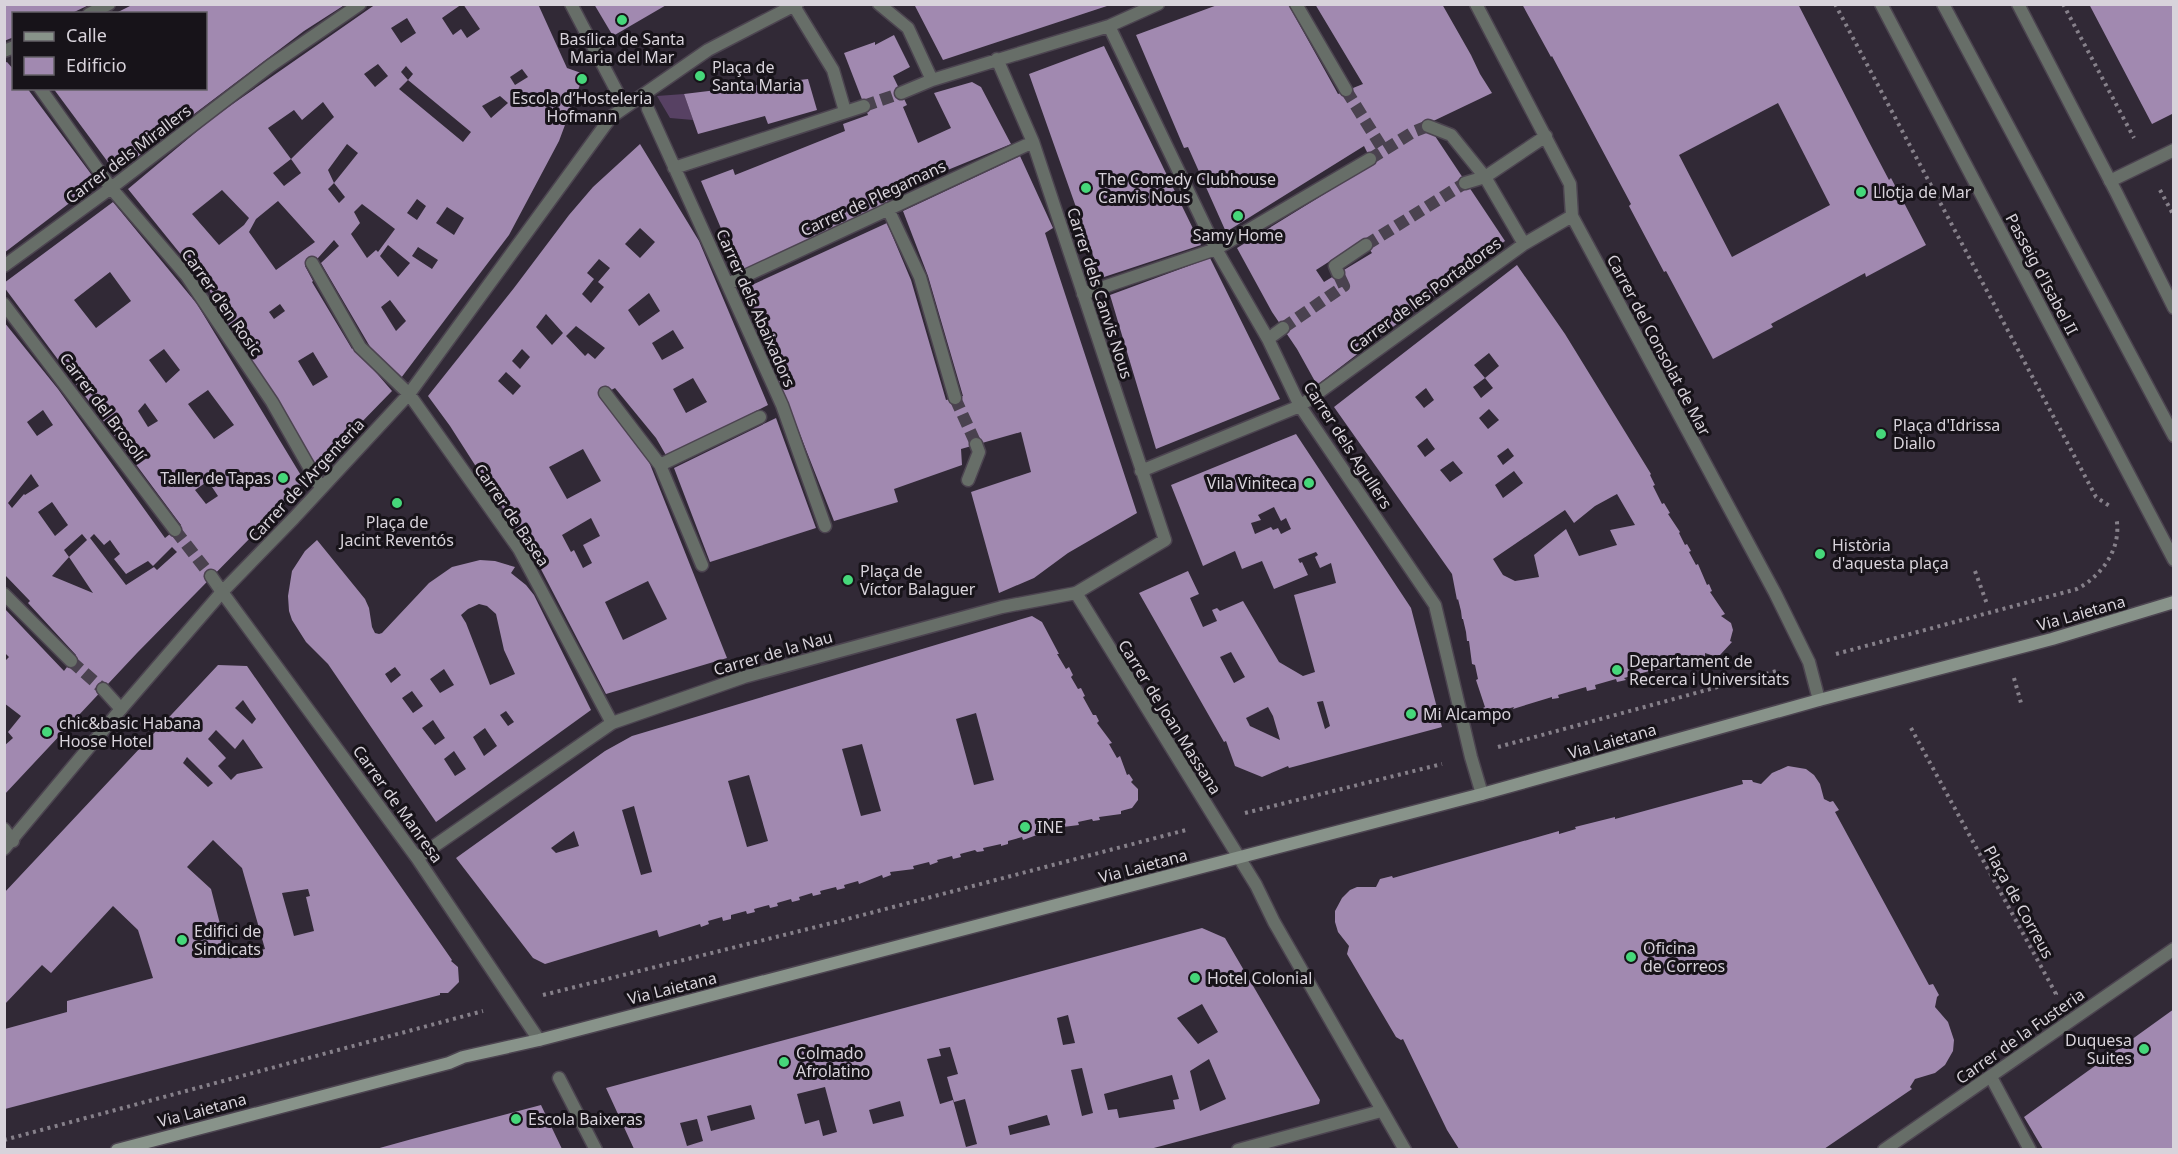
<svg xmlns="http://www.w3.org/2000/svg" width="2178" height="1154" font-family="'Noto Sans',sans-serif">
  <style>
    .water { fill: #574163 }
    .building { fill: #a189b0; fill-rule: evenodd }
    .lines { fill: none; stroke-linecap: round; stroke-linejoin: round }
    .pedestrian-tunnel { stroke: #4a424f; stroke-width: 12; stroke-dasharray: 12 6; stroke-linecap: butt }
    .service-casing { stroke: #4c4450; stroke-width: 15 }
    .pedestrian-casing { stroke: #4c4450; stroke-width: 15 }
    .minor-casing { stroke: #4c4450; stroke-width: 15 }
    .tertiary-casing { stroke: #4c4450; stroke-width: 15 }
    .secondary-casing { stroke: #4c4450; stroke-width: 15 }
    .path { stroke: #86808a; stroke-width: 4; stroke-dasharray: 3 4.5; stroke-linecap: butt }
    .service { stroke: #676e68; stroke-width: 12 }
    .pedestrian { stroke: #676e68; stroke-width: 12 }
    .minor { stroke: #676e68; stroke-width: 12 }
    .tertiary { stroke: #676e68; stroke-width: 12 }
    .secondary { stroke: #88938a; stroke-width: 12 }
    .poi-dot { fill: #46d77a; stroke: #171319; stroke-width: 2 }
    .labels { text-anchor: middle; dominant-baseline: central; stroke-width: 6; stroke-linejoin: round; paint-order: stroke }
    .poi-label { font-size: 16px; fill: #d8d3db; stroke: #171319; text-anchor: start }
    .street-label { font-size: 16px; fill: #d8d3db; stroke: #171319 }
  </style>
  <rect width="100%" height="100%" fill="#312936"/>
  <path class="water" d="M684,94L698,134L693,120L670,118L657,96Z"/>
  <path class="building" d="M4,4H91L70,14H14V37L4,41Z
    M134,4H346L304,31L116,173L53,88H206V14H114Z
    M376,4H462L442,18L453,35L461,29L467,38L480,29L463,4H538L567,68L584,74L559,141L509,235L401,378L376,357L321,263L339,246L334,240L318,258L305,266L313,281L312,282L352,349L354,347L392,391L317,468L236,334L234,335L208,288L128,189L214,117ZM407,18L416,33L401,43L391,28ZM378,64L388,76L375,87L364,74ZM406,66L413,74L408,80L471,132L463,142L399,89L408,80L401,72ZM522,69L528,77L515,85L510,77ZM500,96L508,103L491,118L482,106ZM323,102L334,117L291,159L301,173L284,186L273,173L291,159L268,128L294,110L302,120ZM347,144L358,153L334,183L345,197L339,203L328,189L334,183L328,170ZM222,190L249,218L244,225L219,245L192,214ZM417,199L426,206L417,220L407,213ZM278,201L315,242L276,270L249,232L256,219ZM362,204L395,229L378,252L376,250L367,258L351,234L360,223L354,212ZM447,207L464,218L454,235L436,223ZM388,245L410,263L398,277L380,256ZM418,247L438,260L432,269L412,256ZM390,300L406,321L396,331L381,307ZM280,304L285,311L274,319L269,312ZM313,352L328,377L313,386L298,361Z
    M594,4H668L613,36Z
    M914,4H1110V5L943,60Z
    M1220,4H1288L1338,94L1363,84L1315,4H1442L1471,55L1480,74L1492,93L1427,124L1505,241L1317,385L1297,349L1272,312L1237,248L1373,164L1364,146L1226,232L1188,147L1184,148L1136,35ZM1363,240L1372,253L1324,282L1316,270Z
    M1522,4H1798L1869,142L1889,180L1891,178L1926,245L1866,277L1865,273L1771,324L1773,327L1713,359L1666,271L1664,272L1629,206L1631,204L1552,56L1551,57ZM1778,103L1830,205L1732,257L1679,155Z
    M2089,4H2174V113L2152,124Z
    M894,35L910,67L893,76L907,105L903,107L918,143L951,128L934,93L972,82L981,87L1011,144L933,176L874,209L776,257V259L739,271L701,181L733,169L735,175L845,131L843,124L868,115L844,53L875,42V45Z
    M1104,46L1201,245L1101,278L1029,74Z
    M7,62L14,70V88H27L97,182L4,253V63Z
    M808,79L817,110L768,124L765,116L698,134L684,94Z
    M640,144L699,241L768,405L667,457L656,438L615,388L600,396L644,449L727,658L606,694L519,527L516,529L450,426L428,396L514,288L569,215L593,187ZM640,228L655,242L640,258L625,244ZM599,259L610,268L598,282L604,287L591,303L582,294L594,279L587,273ZM649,293L660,311L639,326L628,310ZM546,314L563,333L552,345L536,327ZM576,326L605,348L595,359L588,353L585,356L566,336ZM673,330L684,348L662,360L652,343ZM522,349L530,357L520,369L512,361ZM506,372L521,386L513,395L498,381ZM693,378L707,402L686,413L673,389ZM583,449L601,481L567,499L549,467ZM591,518L600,536L583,545L592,563L583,568L574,550L571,552L562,535ZM648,581L667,619L623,640L605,602Z
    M1020,156L1053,228L1045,233L1137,513L1068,553L1034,578L999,593L971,492L1031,472L1021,432L961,449L962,465L894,489L898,502L834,521L743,289L887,223L911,280L946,400L963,396L928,276L903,211Z
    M113,202L197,304L305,482L137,653L4,795V746L13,738L8,732L21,716L4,703V662L9,657L4,652V608L64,671L76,655L28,603L30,601L4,574V322L58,389L165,538L181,525L4,287V283ZM110,272L131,301L96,328L74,300ZM164,349L180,370L166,383L149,360ZM208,390L234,425L214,439L188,404ZM145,403L158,421L148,427L138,411ZM43,410L53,425L37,436L27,422ZM31,474L39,486L25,495L24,494L12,508L8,503ZM208,481L218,496L206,504L195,490ZM52,502L68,525L55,536L38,512ZM82,534L87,540L69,557L93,593L52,576L69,557L64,550ZM94,534L104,545L110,540L120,554L114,559L126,574L148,561L153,566L172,547L177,552L157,570L154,567L126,585L90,538Z
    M1210,258L1280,399L1156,449L1110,295Z
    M1517,265L1565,334L1651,474L1650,475L1655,485L1653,486L1662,504L1664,503L1670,513L1668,514L1680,532L1679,533L1685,545L1687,544L1691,551L1689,552L1696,565L1698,564L1707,585L1709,584L1712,591L1710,592L1725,614L1721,616L1731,623L1733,630L1730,641L1732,642L1720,655L1714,656L1705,653V658L1695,661L1696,659L1654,671L1653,670L1624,678L1626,680L1617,682L1616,679L1595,685L1596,689L1587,691L1586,687L1558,695L1559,698L1552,699V697L1513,709L1514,707L1493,713L1494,715L1486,717L1483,708L1485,707L1476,680L1478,679L1475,665L1472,664L1469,641H1467L1466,632L1463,619H1462L1461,611L1458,599L1457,600L1452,574L1334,407ZM1489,353L1499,366L1485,378L1474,365ZM1485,378L1493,388L1481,398L1473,387ZM1426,388L1434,400L1424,408L1415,397ZM1489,409L1499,420L1488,429L1479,418ZM1427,438L1435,449L1425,457L1417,446ZM1508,448L1514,456L1503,465L1497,456ZM1453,461L1463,473L1450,482L1440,470ZM1514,471L1523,483L1503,498L1495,485ZM1617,494L1635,525L1610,530L1617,545L1579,556L1566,529L1534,555L1539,577L1515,581L1503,575L1493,559L1565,510L1574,523L1595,506Z
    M776,418L816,528L710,562L674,468Z
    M1296,434L1411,608L1442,727L1289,768L1288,766L1262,777L1235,766L1226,741L1224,742L1139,593L1188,571L1199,594L1190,598L1203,627L1217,621L1212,610L1217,608L1220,611L1243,601L1279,662L1303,676L1315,672L1294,595L1336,583L1331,563L1320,568L1315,557L1318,555L1316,552L1298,559L1300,563L1302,562L1308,575L1274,589L1262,561L1242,569L1235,551L1203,566L1171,485ZM1274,507L1281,521L1286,518L1291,529L1281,534L1278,528L1273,530L1271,527L1255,534L1251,523L1261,520L1258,515ZM1231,652L1245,677L1234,683L1220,657ZM1323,701L1330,726L1325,729L1317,702ZM1268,707L1273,716L1280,740L1250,726L1246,718Z
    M317,540L365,599L369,608L372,627L375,633L379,634L382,633L429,583L452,567L480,560L495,561L515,567L511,573L526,585L534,595L591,710L436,822L328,664L306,642L292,620L289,611L288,596L292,571L305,551ZM479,604L487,606L496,614L504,650L515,674L490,685L466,623L461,615L468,609ZM395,667L401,675L391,683L385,674ZM444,669L454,685L440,693L430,679ZM412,691L423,706L413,713L402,698ZM506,711L514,722L508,726L500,715ZM433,720L445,738L435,745L422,728ZM485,728L497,746L484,756L473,737ZM454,751L466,769L455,776L444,759Z
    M1032,616L1042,622L1059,654H1057L1066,669L1069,667L1073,675L1071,677L1078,689L1081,688L1085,696L1083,697L1093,715H1096L1099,721L1097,723L1112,743L1109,744L1117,758L1120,756L1127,775L1129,774L1133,780L1131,782L1138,789V800L1132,808L1121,811V814L1099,817L1100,820L1093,821L1092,819L1078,822L1079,825L1055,828L1056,831L1048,834V831L1023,840L1022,837L1008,841V844L1001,846V844L983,848L984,851L977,852L975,850L960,854L961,857L953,859L952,856L937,860L938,862L930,865L929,862L913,866L914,869L890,872L891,875L883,878L882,875L859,884L858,881L844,885L845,888L837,890L836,887L820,891L821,894L813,896L812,893L799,897L800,900L792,902L791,899L777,903L778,906L770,908L769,905L754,909L755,912L747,914L746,911L731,915V919L723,921L722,917L708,921L709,924L701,927L700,924L659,937L657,930L545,964L533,958L456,858L605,751L632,736ZM976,713L994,780L974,785L956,719ZM862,744L881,811L861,816L842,749ZM749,775L768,841L747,847L728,781ZM634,806L652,872L641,875L622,810ZM574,831L579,846L556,853L551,848Z
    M218,665L247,666L452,960L451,961L458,967L459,982L448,993H440V995L5,1109V1029L67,1012V1001L153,978L138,930L113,906L51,973L42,965L4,1005V893ZM243,700L256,719L252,724L235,708ZM216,730L235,749L243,739L263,768L237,774L231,780L218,766L226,758L208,739ZM187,757L213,783L208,787L183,763ZM213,840L242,868L265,949L229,959L211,889L187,867ZM308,889L310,896L306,897L314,931L294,936L282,893Z
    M1788,766L1806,769L1814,775L1820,784L1824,799L1830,802L1833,801L1839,810L1835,812L1929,985L1933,984L1939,995L1937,997L1935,1007L1948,1022L1954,1040L1953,1051L1945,1065L1935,1073L1915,1079L1910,1087L1912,1089L1824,1149H1459L1447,1130L1403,1039L1401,1040L1396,1037L1347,954L1349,946L1338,932L1335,922V911L1342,898L1350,890L1357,887H1376L1380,879L1392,876L1393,878L1559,831V834L1576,829L1575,827L1615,817V819L1743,784L1742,780H1752L1753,782L1761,784L1772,773Z
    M1202,928L1225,938L1320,1100L1319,1104L1150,1149H634L606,1088ZM1202,1004L1218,1032L1198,1044L1177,1018ZM1068,1015L1075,1043L1063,1045L1057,1018ZM950,1047L958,1074L947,1077L954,1102L965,1099L977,1144L966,1147L953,1100L940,1104L927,1059L941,1056L939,1049ZM1209,1059L1226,1099L1200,1111L1190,1071ZM1082,1068L1093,1113L1082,1116L1071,1070ZM1172,1075L1179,1099L1173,1100L1175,1109L1119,1118L1117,1109L1108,1110L1104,1094ZM825,1087L837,1132L823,1136L819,1120L805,1124L797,1094ZM900,1101L904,1116L873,1124L869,1110ZM751,1105L755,1119L711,1131L707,1116ZM1047,1115L1050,1125L1010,1135L1008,1126ZM697,1119L703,1141L687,1146L680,1123Z
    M2174,1009V1149H2043L2024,1117Z
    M541,1105L562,1149H376L412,1139Z"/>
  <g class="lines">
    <path class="pedestrian-tunnel" d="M1346,90L1384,151
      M864,106L901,93
      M1370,159L1413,132L1428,126
      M1366,245L1465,183
      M1283,328L1344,286L1338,273
      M955,398L976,444
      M175,530L211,576
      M71,661L103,689"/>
    <defs>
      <path id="service" d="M1943,4L2174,436
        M2110,181L2174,150
        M1991,1077L2030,1150
        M1238,1150L1381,1111"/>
      <path id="pedestrian" d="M571,4L625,107
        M879,4L908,28L932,80
        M1296,4L1346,90
        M1476,4L1570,184L1572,216L1775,593L1809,662L1819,700
        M794,6L833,70L845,111
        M89,14L109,4
        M1109,26L1216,249L1268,339L1300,406L1435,605L1471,757L1482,794
        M4,51L14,47
        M997,59L1033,142L1165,540L1076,593
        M40,88L111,188L186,275L272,402L321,488
        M901,93L932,80L1109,26L1158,4
        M648,109L782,405L825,526
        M1428,126L1451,135L1485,177L1524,244
        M674,168L864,106
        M1465,183L1485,177L1546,136
        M888,209L920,277L955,398
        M312,263L360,347L409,394L519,549L612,723
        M4,266L111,188L270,66L360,4
        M1338,273L1335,266L1366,245
        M728,284L1033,142
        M1083,294L1216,249L1370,159
        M4,304L175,530
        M1268,339L1283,328
        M605,393L660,465
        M1141,471L1300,406L1524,244L1572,216
        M968,480L979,452L976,444
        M702,565L660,465L760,417
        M211,576L222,592L294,518L409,394L611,117L708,50L797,4
        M4,594L71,661
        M103,689L121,709
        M4,829L13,841
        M559,1078L596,1150"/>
      <path id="minor" d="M4,849L121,709L222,592L417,858L539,1040
        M417,858L612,723L744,677L1002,607L1076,593L1256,885L1274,922L1405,1150
        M1884,1150L2174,949"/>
      <path id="tertiary" d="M1881,4L2174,560
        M2018,4L2116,192L2174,308"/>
      <path id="secondary" d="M117,1150L449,1063L463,1057L539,1040L1482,794L1819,700L2052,639L2174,602"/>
    </defs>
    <use href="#service" class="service-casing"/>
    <use href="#pedestrian" class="pedestrian-casing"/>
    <use href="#minor" class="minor-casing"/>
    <use href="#tertiary" class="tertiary-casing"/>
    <use href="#secondary" class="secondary-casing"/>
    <path class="path" d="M1835,4L2096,497L2111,507
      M2063,4L2134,138
      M2160,190L2174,216
      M1975,571L1987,604
      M1836,654L2077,589C2102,576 2123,547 2116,517
      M2014,678L2021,703
      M1911,728L2056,994L2055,996
      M1498,747L1780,670
      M1245,813L1442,764
      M543,995L836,922L1186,830
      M4,1140L483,1011"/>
    <use href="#service" class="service"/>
    <use href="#pedestrian" class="pedestrian"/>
    <use href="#minor" class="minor"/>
    <use href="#tertiary" class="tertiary"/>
    <use href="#secondary" class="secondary"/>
  </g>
  <g class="poi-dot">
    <circle cx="622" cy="20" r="6"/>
    <circle cx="700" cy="76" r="6"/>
    <circle cx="582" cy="79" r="6"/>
    <circle cx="1086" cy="188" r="6"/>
    <circle cx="1861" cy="192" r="6"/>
    <circle cx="1238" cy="216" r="6"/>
    <circle cx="1881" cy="434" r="6"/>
    <circle cx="283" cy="478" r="6"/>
    <circle cx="1309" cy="483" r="6"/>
    <circle cx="397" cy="503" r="6"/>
    <circle cx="1820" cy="554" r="6"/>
    <circle cx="848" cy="580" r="6"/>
    <circle cx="1617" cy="670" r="6"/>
    <circle cx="1411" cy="714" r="6"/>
    <circle cx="47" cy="732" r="6"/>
    <circle cx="1025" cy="827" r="6"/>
    <circle cx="182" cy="940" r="6"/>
    <circle cx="1631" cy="957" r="6"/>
    <circle cx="1195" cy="978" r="6"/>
    <circle cx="2144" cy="1049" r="6"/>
    <circle cx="784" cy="1062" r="6"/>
    <circle cx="516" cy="1119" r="6"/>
  </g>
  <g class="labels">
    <g class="poi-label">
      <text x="622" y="39" text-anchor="middle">Basílica de Santa<tspan x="622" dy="18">Maria del Mar</tspan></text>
      <text x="712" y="67">Plaça de<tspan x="712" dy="18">Santa Maria</tspan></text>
      <text x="582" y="98" text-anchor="middle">Escola d’Hosteleria<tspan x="582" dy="18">Hofmann</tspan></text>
      <text x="1098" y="179">The Comedy Clubhouse<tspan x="1098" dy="18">Canvis Nous</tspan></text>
      <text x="1873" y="192">Llotja de Mar</text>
      <text x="1238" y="235" text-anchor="middle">Samy Home</text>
      <text x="1893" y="425">Plaça d'Idrissa<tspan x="1893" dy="18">Diallo</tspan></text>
      <text x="271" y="478" text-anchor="end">Taller de Tapas</text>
      <text x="1297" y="483" text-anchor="end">Vila Viniteca</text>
      <text x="397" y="522" text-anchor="middle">Plaça de<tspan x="397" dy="18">Jacint Reventós</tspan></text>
      <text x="1832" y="545">Història<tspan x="1832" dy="18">d'aquesta plaça</tspan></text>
      <text x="860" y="571">Plaça de<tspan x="860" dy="18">Víctor Balaguer</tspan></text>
      <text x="1629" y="661">Departament de<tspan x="1629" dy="18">Recerca i Universitats</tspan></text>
      <text x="1423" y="714">Mi Alcampo</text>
      <text x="59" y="723">chic&amp;basic Habana<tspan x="59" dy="18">Hoose Hotel</tspan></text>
      <text x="1037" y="827">INE</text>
      <text x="194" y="931">Edifici de<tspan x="194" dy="18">Sindicats</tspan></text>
      <text x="1643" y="948">Oficina<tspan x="1643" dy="18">de Correos</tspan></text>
      <text x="1207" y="978">Hotel Colonial</text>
      <text x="2132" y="1040" text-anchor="end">Duquesa<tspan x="2132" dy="18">Suites</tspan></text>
      <text x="796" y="1053">Colmado<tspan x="796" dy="18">Afrolatino</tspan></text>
      <text x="528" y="1119">Escola Baixeras</text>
    </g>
    <g class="street-label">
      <text transform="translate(128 154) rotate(-37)">Carrer dels Mirallers</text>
      <text transform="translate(873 198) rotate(-25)">Carrer de Plegamans</text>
      <text transform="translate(2042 274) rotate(62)">Passeig d'Isabel II</text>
      <text transform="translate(1100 293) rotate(72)">Carrer dels Canvis Nous</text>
      <text transform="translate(1425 295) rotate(-36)">Carrer de les Portadores</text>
      <text transform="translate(222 302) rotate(55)">Carrer d'en Rosic</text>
      <text transform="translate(756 308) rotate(66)">Carrer dels Abaixadors</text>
      <text transform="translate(1659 345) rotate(62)">Carrer del Consolat de Mar</text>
      <text transform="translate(103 407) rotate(53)">Carrer del Brosolí</text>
      <text transform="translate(1348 445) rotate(57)">Carrer dels Agullers</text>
      <text transform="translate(306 480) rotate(-47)">Carrer de l'Argenteria</text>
      <text transform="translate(512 515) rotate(56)">Carrer de Basea</text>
      <text transform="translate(2081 613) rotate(-16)">Via Laietana</text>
      <text transform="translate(773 653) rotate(-16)">Carrer de la Nau</text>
      <text transform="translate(1170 717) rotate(58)">Carrer de Joan Massana</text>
      <text transform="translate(1612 741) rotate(-16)">Via Laietana</text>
      <text transform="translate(398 804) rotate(54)">Carrer de Manresa</text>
      <text transform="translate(1143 866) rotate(-15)">Via Laietana</text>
      <text transform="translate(2019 902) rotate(61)">Plaça de Correus</text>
      <text transform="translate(672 988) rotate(-14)">Via Laietana</text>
      <text transform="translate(2020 1036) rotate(-35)">Carrer de la Fusteria</text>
      <text transform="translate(202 1110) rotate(-15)">Via Laietana</text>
    </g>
  </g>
  <rect width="2178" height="1154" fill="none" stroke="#d8d3db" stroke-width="12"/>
  <rect x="12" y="12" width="195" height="78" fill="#171319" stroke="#646067" stroke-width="1.5"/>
  <rect x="24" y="32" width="30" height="9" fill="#88938a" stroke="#646067" stroke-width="1.5"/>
  <text x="66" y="42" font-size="18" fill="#d8d3db">Calle</text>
  <rect x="24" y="57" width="30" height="18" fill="#a189b0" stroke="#646067" stroke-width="1.5"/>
  <text x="66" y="72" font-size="18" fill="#d8d3db">Edificio</text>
</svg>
